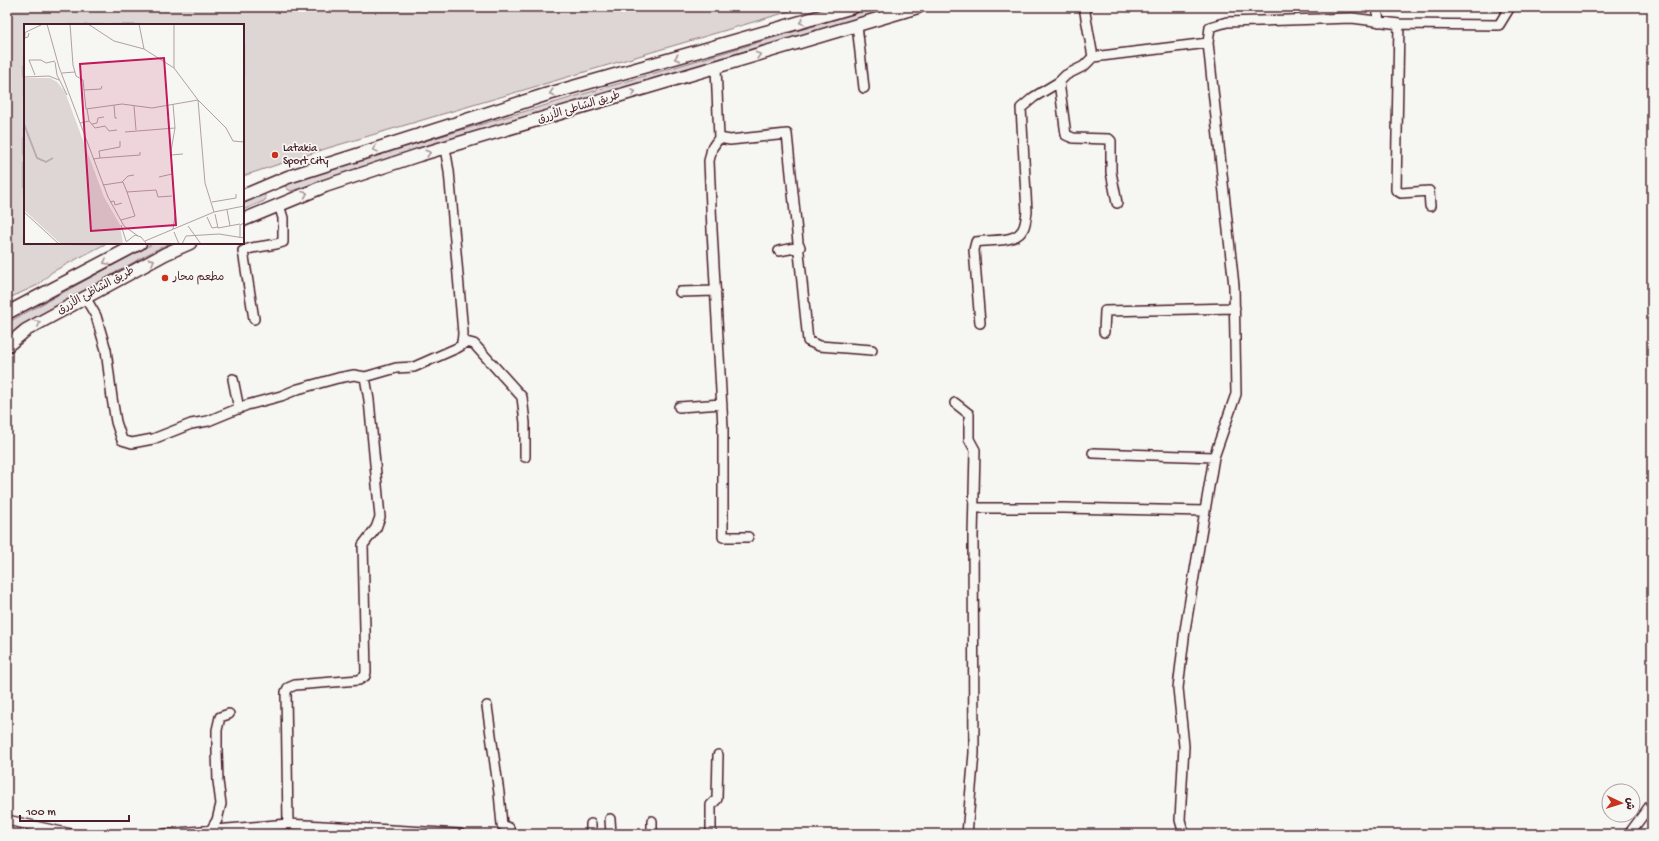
<svg xmlns="http://www.w3.org/2000/svg" width="1659" height="841" font-family="'Gochi Hand','Playpen Sans Arabic',sans-serif">
  <style>
    .green { fill: #ddd6d5; stroke: #947a80 }
    .lines { fill: none; stroke-linecap: round; stroke-linejoin: round }
    .street-casing { stroke: #4a1f2b; stroke-width: 12 }
    .secondary-casing { stroke: #4a1f2b; stroke-width: 15 }
    .street { stroke: #f6f6f2; stroke-width: 9 }
    .secondary { stroke: #f6f6f2; stroke-width: 12 }
    .oneway { stroke: #a99598 }
    .poi-dot { fill: #c8321e; stroke: #f6f6f2; stroke-width: 1.5 }
    .labels { text-anchor: middle; dominant-baseline: central; stroke-width: 3.5; stroke-linejoin: round; paint-order: stroke }
    .street-label { font-size: 11px; fill: #4a1f2b; stroke: #f6f6f2 }
    .poi-label { font-size: 11px; fill: #4a1f2b; stroke: #f6f6f2; text-anchor: start }
    .inset-river { fill: none; stroke: #bbadae; stroke-width: 2 }
    .inset-road { fill: none; stroke: #b1a0a2; stroke-width: 1 }
    .view { fill: #c2185b; fill-opacity: 0.15; stroke: #c2185b; stroke-width: 2 }
    .inset-edge { fill: none; stroke: #4a1f2b; stroke-width: 2 }
  </style>
  <rect width="100%" height="100%" fill="#f6f6f2"/>
  <filter id="ink" filterUnits="userSpaceOnUse"><feTurbulence type="fractalNoise" baseFrequency=".025" numOctaves="2"/><feDisplacementMap in="SourceGraphic" scale="8" xChannelSelector="R" yChannelSelector="G"/><feConvolveMatrix kernelMatrix="1 2 1 2 8 2 1 2 1" color-interpolation-filters="sRGB"/></filter>
  <g filter="url(#ink)">
    <path class="green" d="M7,7H804L328,148L243,176V25H25V243H107L52,272L38,285L7,299Z
      M878,7H901L354,170L291,191L286,188V185L291,182L350,163Z
      M264,193L266,199L264,201L243,210V201Z
      M154,243H170L146,255L28,324L7,342V323Z"/>
    <g class="lines">
      <defs>
        <path id="street" d="M1084,7L1093,57L1208,43
          M1377,7L1379,22
          M1399,24L1396,190L1401,193L1429,191L1430,206
          M857,25L864,88
          M716,67L719,138L730,140L787,134L808,341L819,346L872,350
          M1059,82L1066,135L1073,138L1109,139L1111,141V172L1117,203
          M719,138L712,148L709,161L712,230L723,427V537H748
          M779,251L800,247
          M680,292L716,291
          M85,297L96,316L106,350L112,398L116,422L122,440L132,443L153,439L191,424L208,421L247,405L281,396L298,389L338,378L354,375L365,377L369,400L380,517L376,528L363,545L366,672L365,676L359,680L295,685L288,688L286,692L288,824
          M254,319L243,251C256,245 270,247 283,242V218L279,205
          M980,323L974,250L976,242C991,239 1018,244 1024,227C1026,222 1026,217 1027,212L1021,108L1034,97L1059,82L1066,75L1084,66L1093,57
          M1104,332L1105,311L1235,308
          M462,341L474,344L522,397L525,423V457
          M365,377L396,368L414,367L457,348L462,345L463,333L449,171L445,148
          M233,379L239,409
          M955,403L969,414V439L975,450L973,537L974,753L967,834
          M679,407L722,404
          M1093,453L1214,457
          M974,508H1064L1205,511
          M487,706L499,793L502,825L509,828L510,834
          M610,819L611,834
          M7,820L71,834
          M652,821V834
          M211,830L217,820L221,804L218,781L217,751V730L220,717L229,714
          M165,834L288,824L460,834
          M591,834V824
          M711,834V805L717,799L718,755
          M1184,834L1180,820L1184,746L1178,688L1185,630L1214,457L1236,394L1234,286L1208,43L1210,27L1227,22L1352,18L1399,24L1499,25L1510,7
          M1629,834L1652,803"/>
        <path id="secondary" d="M243,196L288,177L545,95L853,7
          M243,220L325,186L419,155L918,7
          M7,313L140,243
          M7,346L26,330L165,254L190,243"/>
      </defs>
      <use href="#street" class="street-casing"/>
      <use href="#secondary" class="secondary-casing"/>
      <use href="#street" class="street"/>
      <use href="#secondary" class="secondary"/>
    </g>
    <defs><path id="oneway-chevron" d="M-2-3.5L2.5 0L-2 3.5" fill="none" stroke-width="1.6" stroke-linecap="round" stroke-linejoin="round"/></defs>
    <g class="oneway">
      <use href="#oneway-chevron" transform="translate(802 22) rotate(164)"/>
      <use href="#oneway-chevron" transform="translate(758 55) rotate(-17)"/>
      <use href="#oneway-chevron" transform="translate(677 58) rotate(164)"/>
      <use href="#oneway-chevron" transform="translate(633 92) rotate(-17)"/>
      <use href="#oneway-chevron" transform="translate(552 93) rotate(164)"/>
      <use href="#oneway-chevron" transform="translate(375 149) rotate(162)"/>
      <use href="#oneway-chevron" transform="translate(428 153) rotate(-17)"/>
      <use href="#oneway-chevron" transform="translate(305 194) rotate(-22)"/>
      <use href="#oneway-chevron" transform="translate(152 261) rotate(-29)"/>
      <use href="#oneway-chevron" transform="translate(106 262) rotate(152)"/>
      <use href="#oneway-chevron" transform="translate(38 323) rotate(-29)"/>
    </g>
  </g>
  <g class="poi-dot">
    <circle cx="275" cy="155" r="4"/>
    <circle cx="165" cy="278" r="4"/>
  </g>
  <g class="labels">
    <g class="street-label">
      <text transform="translate(579 108) rotate(-17)">طريق الشاطئ الأزرق</text>
      <text transform="translate(96 291) rotate(-29)">طريق الشاطئ الأزرق</text>
    </g>
    <g class="poi-label">
      <text x="283" y="149">Latakia<tspan x="283" dy="13">Sport City</tspan></text>
      <text x="173" y="278">مطعم محار</text>
    </g>
  </g>
  <g transform="translate(24 24)">
    <rect width="220" height="220" fill="#f6f6f2"/>
    <path d="M0,54H26L33,58L41,68L80,173L96,201L99,220H37L0,186Z" fill="#ddd6d5"/>
    <path class="inset-river" d="M0,100L13,134L22,138L29,134"/>
    <path class="inset-road" d="M23,0L35,43L84,173L100,202L114,212M46,0L49,41L52,52L59,56L62,85L98,80L128,84L174,76L181,159L190,188M64,0L90,17L120,25L150,44L174,76L202,104L209,117L220,118M115,0L120,25M150,0V44M0,9L19,0M1,9V14L4,13L5,9M31,38L33,51L43,71M38,49L51,48M11,51L5,36H17L22,39L31,37M0,53L25,52L35,56M60,66L77,65L78,62M90,81L91,94H93M110,82L112,106M65,97L71,104L81,102L85,107L93,106M56,99L65,97L63,85M68,100L73,99L74,94L80,93M101,108L151,104M147,131L159,130M76,134L116,131V128M69,135L76,134L75,127L96,123V117M135,153L148,150M98,158L104,152L110,151M79,161L99,158L103,168M86,178L90,177L91,181L98,179M188,178L212,174V170M203,186L206,202M0,188L35,220M191,190L194,204M183,193L188,204L194,203M97,196L111,192L103,168L132,166L134,173L148,172M97,201L102,217M164,202L177,220M194,204L216,200M149,205L151,192L147,127L151,104L149,80M150,208L155,220M216,214V201L220,199M121,217L190,188L220,182M102,218L111,211L117,213L122,219M158,220L162,212L195,210L220,214"/>
    <path class="view" d="M140,34L152,201L67,207L56,40Z"/>
    <rect width="220" height="220" class="inset-edge"/>
  </g>
  <rect width="1659" height="841" fill="none" stroke="#f6f6f2" stroke-width="24"/>
  <rect x="12" y="12" width="1635" height="817" fill="none" stroke="#4a1f2b" stroke-width="1.5" filter="url(#ink)"/>
  <g transform="translate(1621 803) rotate(94)"><circle r="19" fill="#f6f6f2" stroke="#b1a0a2"/>
  <path d="M0-3L7 15L0 10L-7 15Z" fill="#c8321e"/>
  <text y="-6" font-size="11" font-weight="bold" text-anchor="middle" fill="#4a1f2b">ش</text>
  </g>
  <path d="M20 815v6h109v-6" fill="none" stroke="#4a1f2b" stroke-width="2"/>
  <text x="26" y="815" font-size="12" fill="#4a1f2b" stroke="#f6f6f2" stroke-width="3" paint-order="stroke">100 m</text>
</svg>
